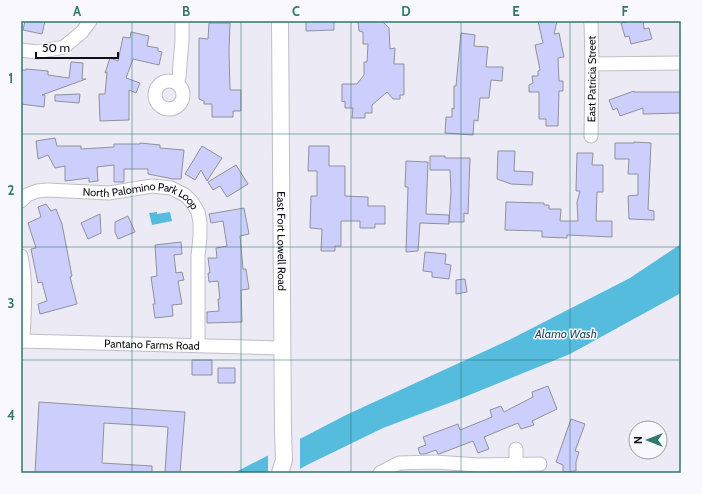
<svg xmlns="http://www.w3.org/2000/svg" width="702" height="494" font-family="Cabin,sans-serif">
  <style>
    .water { fill: #55bcde }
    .pier { fill: #ebeaf5 }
    .building { fill: #cccefc; stroke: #91919c }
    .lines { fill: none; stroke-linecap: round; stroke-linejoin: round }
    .minor-casing { stroke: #bfbec9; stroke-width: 15 }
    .tertiary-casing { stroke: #bfbec9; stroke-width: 18 }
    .minor { stroke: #fff; stroke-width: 13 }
    .tertiary { stroke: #fff; stroke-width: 16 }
    .grid { fill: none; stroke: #32776c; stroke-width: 1; stroke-opacity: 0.55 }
    .labels { text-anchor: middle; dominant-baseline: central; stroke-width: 3; stroke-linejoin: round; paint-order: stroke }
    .street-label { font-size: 11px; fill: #100f13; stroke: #f8f8fe }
    .water-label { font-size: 12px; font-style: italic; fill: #24505f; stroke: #f8f8fe }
    .neatline { fill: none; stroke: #32776c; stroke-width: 1.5 }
    .grid-label { font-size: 13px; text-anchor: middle; font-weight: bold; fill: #32776c }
  </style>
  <rect width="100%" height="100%" fill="#ebeaf5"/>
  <path class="water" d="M157,212V214L170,212L172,221L152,225L149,213Z
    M681,244V293L570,354L457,400L383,428L307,465L293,473H234L346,415L509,340L630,278Z"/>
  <path class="pier" d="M300,436V471L297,473H268V452Z"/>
  <path class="building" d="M25,21H45L42,34L23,30Z
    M306,21H334V30L306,31Z
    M358,21H382L389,28L390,49L395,48L394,64H404V95H400V99H393L387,92L372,105V113H365V118H352L353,108H345V101L342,102V84H357L364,75V62H367L368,44H363V32L359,31Z
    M538,21H557L554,34L559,33L564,57L558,58L559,81H563V91H559L558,126H546V119H539V92H529V85L533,83L532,76H538V71L540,70L535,45L543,43Z
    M630,21H643L644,29L649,28L652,39L631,44L629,36L625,37L621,23Z
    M209,23H230L229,51L230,90H241V111H233V117H212V104H204V101L199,99V38L208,39Z
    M131,32L149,36L147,46L158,48V51L162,52L159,65L133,59L126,78L140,83L136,93L129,90V120L100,121L99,94H105L107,72L105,73L110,58L118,61L123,37L130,38Z
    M461,33L475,35L474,46L488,47L486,67H503L502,81L491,80L489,98H480L478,121L474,120L473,135L445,133L446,117H452V108L454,109V86H456Z
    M71,62L83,63L82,79H86L42,95H45L44,107L21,104V70H26V69L48,71V75L69,78Z
    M634,91V92H681V113L643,114V108L620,116L617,108L613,110L609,100Z
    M80,94L79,103L55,101V95Z
    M55,138L57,146H81V149L114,147V144H140V143L160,145V148L184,150L181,179H173L148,174V169H124V182H114V165L97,167L98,181L89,182V178L65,181V166L55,168L48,155L38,159L36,141Z
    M634,142L651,143L648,210L654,211V220L629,219L628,196L638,195V174H628L629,159H615V143H634Z
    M202,146L222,158L207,181L201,170L195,180L185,174Z
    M309,146H329V166H345V196L368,197V206H385V224H375V228H360V221H341V246H335V251H321L322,229L310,228L311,196H317V171H308Z
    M498,151H515L514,171L533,172L532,185L511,184L497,179Z
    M577,153H593L592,165H603V192H597L596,221H612V237L567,235V238L542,237V231L505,230L506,202L544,203V205H549V209H561L560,221H578L577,202L580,191H576Z
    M430,156H445V158H470L468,214L464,213V222H449L451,191L450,170H430Z
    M406,161L428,162L426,214L449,215V224L420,223L418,251L406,252L408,187H405Z
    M236,165L248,184L227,197L220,186L213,190L208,182Z
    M46,204L51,211L56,209L62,224L72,276L70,277L77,304L40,314L38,304L47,301L42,282L38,283L31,249L36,248L28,223L41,217L38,207Z
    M244,208L249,234L240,236L243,269H246L249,289L241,290L242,322L207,323V312L219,311L218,299H220L218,281L209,282L208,273H210L208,258H217L216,248L227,246L223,221L211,223L209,214Z
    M100,214L101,233L88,239L81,223Z
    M128,216L135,232L118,239L115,232V222Z
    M181,242L182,254L174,255L176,273L182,272L184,280L178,281L182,304L172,305L173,316L155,318L153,304H155L151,277L157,276L155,245Z
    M425,252L446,254L445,264L451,265L449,279L432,277V272L423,271Z
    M465,279L467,292L456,294V280Z
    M192,360H212V375H192Z
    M218,368H235V383H218Z
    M548,386L557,409L532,421L534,425L521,429L518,423L484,437L489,449L478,453L473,441L439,454H438L436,450L425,454H420L418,448L426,445L423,437L458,424L460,430L492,417L490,410L501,406L504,412L533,397L532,392Z
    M39,402L185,412L180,473H165L168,427L104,423L102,463L152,466V473H35Z
    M571,419L585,424L575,451L579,452L576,462V471L563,472V465L556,462Z"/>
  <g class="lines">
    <defs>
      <g id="minor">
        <path d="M21,50L37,52L64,47L82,32L90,21"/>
        <path d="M592,64L681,63"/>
        <circle cx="169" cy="95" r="14"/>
        <path d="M177,83L179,77L182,40V21"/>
        <path id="s1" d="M591,136L592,64L591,21"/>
        <path id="s2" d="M21,201L27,195L37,191L48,190L109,193L152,186L171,188L185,195L192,202L198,212L200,222V237L198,256V345"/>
        <path d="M21,256C27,284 24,313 23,341"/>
        <path id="s3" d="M21,341L283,348"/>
        <path d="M516,449V464"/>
        <path d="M380,473L399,463L435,462L478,465L540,464"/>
      </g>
      <g id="tertiary">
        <path id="s4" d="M280,21L283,432L284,460L280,473"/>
      </g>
    </defs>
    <use href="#minor" class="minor-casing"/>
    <use href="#tertiary" class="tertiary-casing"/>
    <use href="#minor" class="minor"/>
    <use href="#tertiary" class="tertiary"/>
  </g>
  <path class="grid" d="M132,21V473M241,21V473M351,21V473M461,21V473M570,21V473M21,134H681M21,247H681M21,360H681"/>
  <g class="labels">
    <g class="street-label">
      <text stroke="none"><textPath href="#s1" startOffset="57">East Patricia Street</textPath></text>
      <text stroke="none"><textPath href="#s2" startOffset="126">North Palomino Park Loop</textPath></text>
      <text stroke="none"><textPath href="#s4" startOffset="220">East Fort Lowell Road</textPath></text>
      <text stroke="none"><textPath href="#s3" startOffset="131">Pantano Farms Road</textPath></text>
    </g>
    <g class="water-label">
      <text x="566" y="333">Alamo Wash</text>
    </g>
  </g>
  <rect width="702" height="494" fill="none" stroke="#f8f8fe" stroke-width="44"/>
  <g transform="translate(648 440) rotate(270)"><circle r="19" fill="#f8f8fe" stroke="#9b9ba0"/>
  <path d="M0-3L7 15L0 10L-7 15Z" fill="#32776c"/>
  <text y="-6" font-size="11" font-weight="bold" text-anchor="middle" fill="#100f13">N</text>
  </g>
  <path d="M36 52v6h82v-6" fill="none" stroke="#100f13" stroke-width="2"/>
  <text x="42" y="52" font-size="12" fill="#100f13" stroke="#f8f8fe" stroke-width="3" paint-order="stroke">50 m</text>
  <rect x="22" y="22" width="658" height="450" class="neatline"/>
  <g class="grid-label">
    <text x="77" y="16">A</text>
    <text x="186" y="16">B</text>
    <text x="296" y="16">C</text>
    <text x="406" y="16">D</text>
    <text x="516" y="16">E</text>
    <text x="625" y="16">F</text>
    <text x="11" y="83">1</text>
    <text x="11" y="195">2</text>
    <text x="11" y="308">3</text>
    <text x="11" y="420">4</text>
  </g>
</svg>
